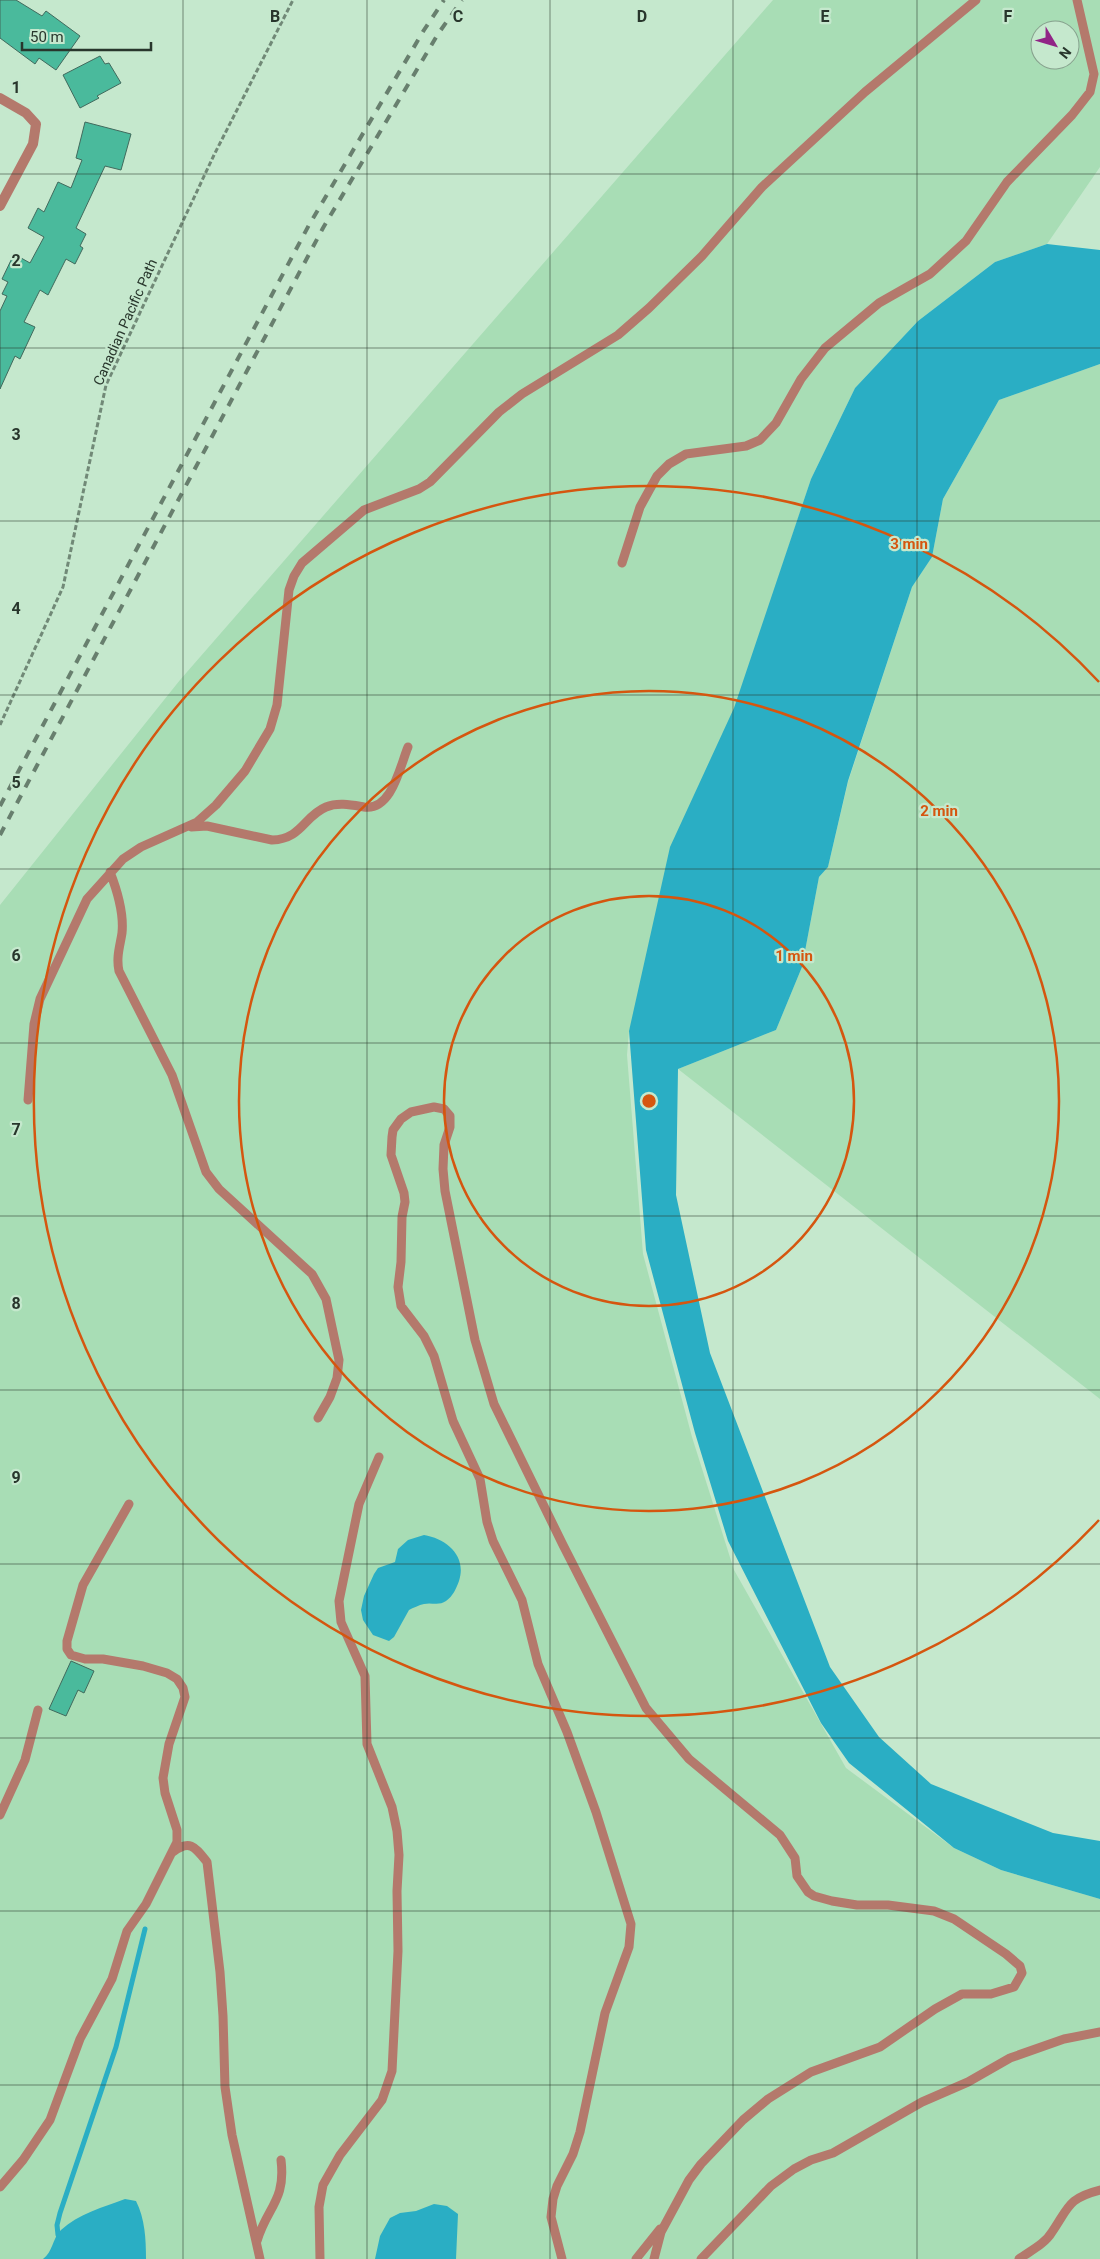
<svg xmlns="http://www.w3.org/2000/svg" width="1100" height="2259" font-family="Roboto,sans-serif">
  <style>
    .green { fill: #a8ddb5; fill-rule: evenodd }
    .water { fill: #2aaec4 }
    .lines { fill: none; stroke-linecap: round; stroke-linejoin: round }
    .stream { stroke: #2aaec4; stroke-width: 5 }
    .building { fill: #4aba9c; stroke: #416a5d }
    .path { stroke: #718977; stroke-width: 3; stroke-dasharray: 5 2.5; stroke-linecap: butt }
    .service { stroke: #b4796c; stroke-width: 9 }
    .minor { stroke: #b4796c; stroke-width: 10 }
    .rail { stroke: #687f6e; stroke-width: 4; stroke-dasharray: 9 9; stroke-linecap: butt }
    .grid { fill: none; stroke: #28362c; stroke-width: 1; stroke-opacity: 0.55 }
    .ring { fill: none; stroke: #d5560f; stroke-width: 2.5 }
    .labels { text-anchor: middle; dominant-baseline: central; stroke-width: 4.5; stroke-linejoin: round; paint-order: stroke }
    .street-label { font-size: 14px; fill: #28362c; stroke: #c5e8cd }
    .grid-label { font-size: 16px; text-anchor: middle; font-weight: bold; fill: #28362c; stroke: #c5e8cd; stroke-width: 4.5; stroke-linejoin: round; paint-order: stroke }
    .centre { fill: #d5560f; stroke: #c5e8cd; stroke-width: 2.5 }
    .ring-label { font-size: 15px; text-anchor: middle; font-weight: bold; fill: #d5560f; stroke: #c5e8cd; stroke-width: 4.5; stroke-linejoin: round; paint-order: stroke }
  </style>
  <rect width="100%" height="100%" fill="#c5e8cd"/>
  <path class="green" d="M773,0H1100V167L1047,244L995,262L918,321L855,388L811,479L629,1031L627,1055L643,1254L692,1437L734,1570L846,1768L954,1848L1001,1870L1100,1899V2259H0V905L180,680ZM1040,30H1070V60H1040Z
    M1100,364V1399L678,1069L776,1030L802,967L819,877L828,867L848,782L912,587L932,557L943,499L999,400Z"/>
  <path class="water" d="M1047,244L1100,250V364L999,400L943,499L932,557L912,587L848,781L828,867L819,877L802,967L776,1030L678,1069L676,1195L710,1353L830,1667L879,1737L931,1784L1053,1833L1100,1841V1899L1001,1870L954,1848L849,1763L821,1723L728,1541L695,1433L646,1250L629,1031L670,847L734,708L811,479L855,388L918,321L995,262Z
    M424,1535C447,1539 467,1556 459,1581C456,1589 453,1596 446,1601C439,1606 431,1602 424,1604C419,1605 413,1608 409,1610L394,1637L389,1641L373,1635L363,1620L361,1610L364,1596L374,1574L378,1568L395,1562L398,1549L408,1540Z
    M125,2199L136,2201C145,2219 146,2239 146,2259H43C53,2252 52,2239 61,2230C78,2214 104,2207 125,2199Z
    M434,2204L447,2206L458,2214L456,2259H375L380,2236L390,2218L400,2213L416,2211Z"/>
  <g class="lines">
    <path class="stream" d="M58,2235L57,2225L60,2213L116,2047L145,1929"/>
  </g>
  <path class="building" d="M0,0H16L42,16L46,11L80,36L56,70L39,58L35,64L0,38Z
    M100,56L105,64L109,63L121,83L97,96L99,98L80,108L63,75Z
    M85,122L131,134L121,170L105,166L76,228L86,234L80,246L83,248L75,264L66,259L48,295L40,290L24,322L35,327L20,359L15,356L0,389V311L7,296L2,294L8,282L2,279L14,254L30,263L44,237L28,228L38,208L44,212L58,182L71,188L82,160L76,158Z
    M71,1661L94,1671L84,1693L78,1690L66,1716L49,1709Z"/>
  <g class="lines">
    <path class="path" d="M0,725L63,587L106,385L214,155L293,0"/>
    <path class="service" d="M622,563L640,507L657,476L669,464L686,454L746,446L760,440L776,423L801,379L825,348L879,303L930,274L966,241L1007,182L1072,115L1090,92L1094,74L1077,0
      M191,827L207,826L272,840C302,839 304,816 326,807C338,802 352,805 364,807C392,811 400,766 408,747
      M110,872C117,890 124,913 122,933C120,946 116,957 119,971L172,1075L206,1172L219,1189L312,1274L326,1299L339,1360L337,1378L330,1397L318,1418
      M28,1100L34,1024L40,999L87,899L123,859L141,847L197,822L216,805L245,771L270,729L277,705L289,590L294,576L302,563L364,510L419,489L430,482L499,412L522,394L618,335L649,308L702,256L762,187L865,92L976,0
      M0,1815L25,1760L38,1710
      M173,1852C190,1839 195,1847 207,1862L220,1972L223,2016L225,2087L232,2135L260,2259
      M0,2187L23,2160L50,2120L80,2039L112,1979L127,1931L146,1904L177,1842V1830L165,1793L163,1778L169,1744L185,1697L183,1688L177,1679L167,1673L143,1666L103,1659H85L71,1655L67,1649V1641L83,1585L129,1504
      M257,2241C267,2207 286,2201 281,2160
      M320,2259L319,2207L323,2185L340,2155L382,2100L392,2071L398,1951L397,1891L399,1855L397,1831L392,1807L367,1744L365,1676L341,1622L339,1601L359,1504L379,1457
      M562,2259L551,2217L553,2199L557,2186L573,2154L580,2132L605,2013L629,1947L631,1924L596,1812L567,1732L538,1664L522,1600L493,1541L487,1522L480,1479L453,1421L434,1356L424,1336L401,1306L398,1287L401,1262L402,1217L405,1202L404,1193L391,1155L392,1137L393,1130L401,1119L411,1112L434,1107L444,1109L450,1116V1127L444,1145L443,1169L445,1191L475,1340L494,1404L563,1545L646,1708L689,1759L780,1835L795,1858L797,1876L808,1892L814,1896L832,1901L857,1905H888L934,1911L954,1919L1006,1954L1020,1966L1022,1973L1014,1987L991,1994H962L935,2009L880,2047L811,2072L768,2099L743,2120L701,2164L689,2180L661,2232L654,2259
      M636,2259L660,2229
      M701,2259L771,2186L794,2169L811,2160L833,2153L922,2102L968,2082L1010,2058L1064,2039L1100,2032
      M1019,2259C1030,2251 1045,2244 1052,2232C1069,2207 1068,2198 1100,2190"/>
    <path class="minor" d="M0,98L26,113L36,124L33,144L0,206"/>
    <path class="rail" d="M0,806L309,225L424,30L444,0
      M0,835L323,228L438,34L462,0"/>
  </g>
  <path class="grid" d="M183,0V2259M367,0V2259M550,0V2259M733,0V2259M917,0V2259M0,174H1100M0,348H1100M0,521H1100M0,695H1100M0,869H1100M0,1043H1100M0,1216H1100M0,1390H1100M0,1564H1100M0,1738H1100M0,1911H1100M0,2085H1100"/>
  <g class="ring">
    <circle cx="649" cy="1101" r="205"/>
    <circle cx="649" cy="1101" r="410"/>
    <path d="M1099 1520A615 615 0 1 1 1099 682"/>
  </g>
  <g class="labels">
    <g class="street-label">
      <text transform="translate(125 322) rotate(-66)">Canadian Pacific Path</text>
    </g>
  </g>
  <g class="grid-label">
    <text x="275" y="22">B</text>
    <text x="458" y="22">C</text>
    <text x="642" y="22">D</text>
    <text x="825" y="22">E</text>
    <text x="1008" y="22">F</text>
    <text x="16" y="93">1</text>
    <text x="16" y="266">2</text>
    <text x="16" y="440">3</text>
    <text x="16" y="614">4</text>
    <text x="16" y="788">5</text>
    <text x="16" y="961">6</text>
    <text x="16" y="1135">7</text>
    <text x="16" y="1309">8</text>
    <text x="16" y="1483">9</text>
  </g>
  <circle cx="649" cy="1101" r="8" class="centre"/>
  <g class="ring-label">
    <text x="909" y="549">3 min</text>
    <text x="939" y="816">2 min</text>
    <text x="794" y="961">1 min</text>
  </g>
  <g transform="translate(1055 45) rotate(128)"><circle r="24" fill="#c5e8cd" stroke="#86a18d"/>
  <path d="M0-4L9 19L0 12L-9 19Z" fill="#912486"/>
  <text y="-8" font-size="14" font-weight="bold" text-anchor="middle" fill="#28362c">N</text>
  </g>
  <path d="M22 42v8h129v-8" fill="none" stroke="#28362c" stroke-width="2.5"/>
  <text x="30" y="42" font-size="15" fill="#28362c" stroke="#c5e8cd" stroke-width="4" paint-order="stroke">50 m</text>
</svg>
